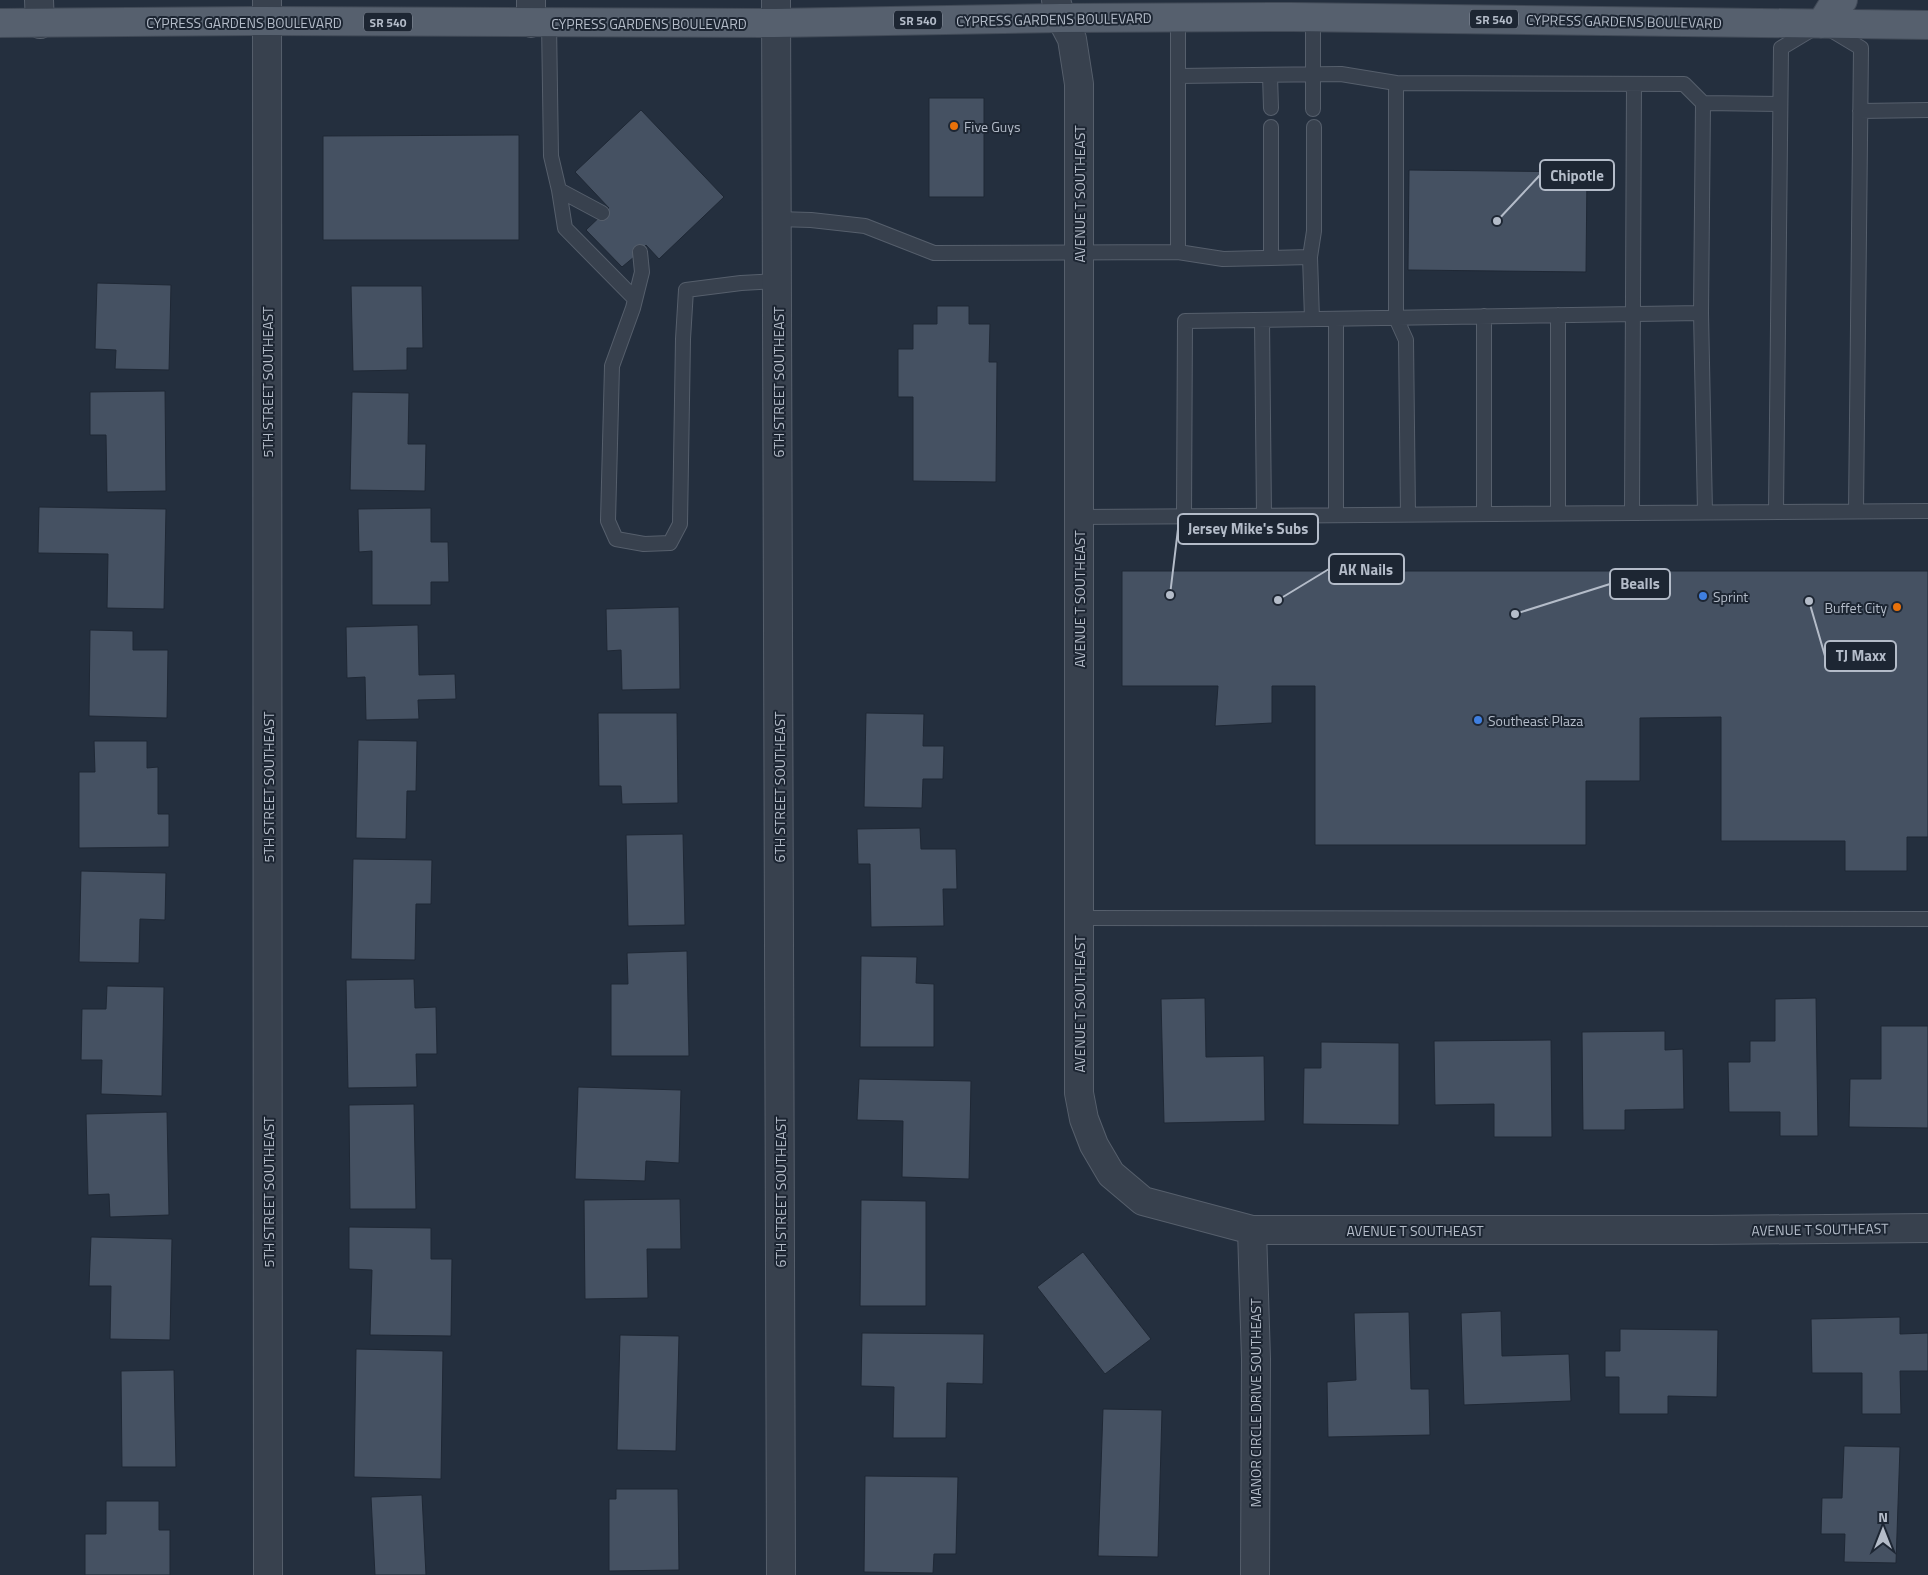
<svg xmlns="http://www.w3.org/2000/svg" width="1928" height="1575" font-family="'Titillium Web',sans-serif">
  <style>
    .building { fill: #455162; stroke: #1f2835 }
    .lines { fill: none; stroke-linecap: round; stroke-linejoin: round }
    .lane-casing { stroke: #565f6c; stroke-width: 16 }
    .street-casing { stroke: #565f6c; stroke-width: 30 }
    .primary-casing { stroke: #414a57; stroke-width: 30 }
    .lane { stroke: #38414e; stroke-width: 14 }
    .street { stroke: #38414e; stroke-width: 28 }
    .primary { stroke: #56606e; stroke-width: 28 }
    .food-dot { fill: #e8710a; stroke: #1d2633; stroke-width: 2 }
    .shop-dot { fill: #3f7fe0; stroke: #1d2633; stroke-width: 2 }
    .labels { text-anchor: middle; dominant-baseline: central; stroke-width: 4; stroke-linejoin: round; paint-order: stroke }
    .shield { fill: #1d2633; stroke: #878f9c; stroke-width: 1 }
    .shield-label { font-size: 12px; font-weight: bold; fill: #b4bcc9 }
    .street-label { font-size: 14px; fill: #b4bcc9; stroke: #1d2633 }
    .poi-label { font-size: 14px; fill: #b4bcc9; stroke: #1d2633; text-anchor: start }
    .leader { fill: none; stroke: #b4bcc9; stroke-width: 2 }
    .callout-dot { fill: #b4bcc9; stroke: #1d2633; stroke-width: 2 }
    .callout { fill: #1d2633; stroke: #b4bcc9; stroke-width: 2 }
    .callout-label { font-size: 15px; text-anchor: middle; font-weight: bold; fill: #b4bcc9 }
  </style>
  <rect width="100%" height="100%" fill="#242f3e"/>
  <path class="building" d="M929,98H984V197H929Z
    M641,110L724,197L659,259L646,245L640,252L622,267L586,230L609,208L575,172Z
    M519,135V240H323V136Z
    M1409,170L1587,172L1586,272L1408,270Z
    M97,283L171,285L169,370L115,369L116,350L95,349Z
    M351,286H422L423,348H407V370L353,371Z
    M937,306H969V324H990L989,362H997L996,482L913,481V397H898V349H913V324H937Z
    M165,391L166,491L107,492L106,435H90V392Z
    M352,392L409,393L408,444H426L425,491L350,490Z
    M39,507L166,509L164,609L107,608L108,554L38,553Z
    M431,508V542H448L449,582H431V605H372V551L359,552L358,509Z
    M1122,571H1928V837H1907V871H1845V841H1721V717L1640,718V781H1586V845H1315V686H1272V723L1215,726L1218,686H1122Z
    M679,607L680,689L622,690L621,650L607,651L606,609Z
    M418,625L419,675L455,674L456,699L418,700L419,719L366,720L365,677L347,678L346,627Z
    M90,630L133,631V650H168L167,718L89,716Z
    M598,713H677L678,803L622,804L621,786H599Z
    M866,713L924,714L923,746H944L943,779H923L922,808L864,807Z
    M358,740L417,741L416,791H407L406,839L356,838Z
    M94,741H147V768L158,767V814H169V847L79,848V772H95Z
    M920,828L921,849H956L957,889H943L944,926L871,927L870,864H858L857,829Z
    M683,834L685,925L628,926L626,835Z
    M353,859L432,860L431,904H416L415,960L351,959Z
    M81,871L166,873L165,920L140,919L139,963L79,962Z
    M687,951L689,1056H611V984H628L627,953Z
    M861,956L917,957L916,983L934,984V1047H860Z
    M414,979L415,1008L436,1007L437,1054H416L417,1087L348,1088L346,980Z
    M107,986L164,987L162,1096L101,1094L102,1060H81L82,1009H106Z
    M1205,998L1206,1057L1264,1056L1265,1121L1164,1123L1161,999Z
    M1816,998L1818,1136H1780V1112H1729L1728,1062H1750V1041H1775V999Z
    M1881,1026H1928V1128L1849,1127L1850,1079H1881Z
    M1665,1031V1050L1683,1049L1684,1109L1625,1110V1130H1583L1582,1032Z
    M1551,1040L1552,1137H1494V1104L1435,1105L1434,1041Z
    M1321,1042L1399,1043V1125L1303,1124L1304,1068H1321Z
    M859,1079L971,1081L969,1179L902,1177L903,1121L857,1120Z
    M578,1087L681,1090L679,1163L646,1161L645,1181L575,1179Z
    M414,1104L416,1209H350L349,1105Z
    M167,1112L169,1215L110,1217L109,1194L88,1195L86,1114Z
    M680,1199L681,1249H647L648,1298L585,1299L584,1200Z
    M861,1200L926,1201V1306H860Z
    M349,1227L431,1228V1259H452L451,1336L370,1335L372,1270L349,1269Z
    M91,1237L172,1239L170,1340L110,1339L111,1286H89Z
    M1083,1252L1151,1339L1105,1374L1037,1287Z
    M1501,1311L1502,1356L1569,1354L1571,1401L1464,1405L1461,1313Z
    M1409,1312L1411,1389H1429L1430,1435L1328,1437L1327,1382L1356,1380L1354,1313Z
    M1900,1317V1334L1928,1333V1371H1900L1901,1414H1862V1373H1812L1811,1319Z
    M1620,1329L1718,1330L1717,1397L1668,1396V1414H1619V1377H1605V1351H1620Z
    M862,1333L984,1334L983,1384L947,1383L946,1438H893L894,1387L861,1386Z
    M620,1335L679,1336L676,1451L617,1450Z
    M356,1349L443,1351L441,1479L354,1477Z
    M174,1370L176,1467H122L121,1371Z
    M1103,1409L1162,1410L1158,1557L1098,1556Z
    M1844,1446L1900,1447L1896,1563L1844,1562L1845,1534H1821L1822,1498H1842Z
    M865,1476L958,1477L956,1554H934L933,1573L864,1572Z
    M616,1489H678L679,1570L609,1571V1499H616Z
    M422,1495L426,1575H375L371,1497Z
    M106,1501H159V1530H170V1575H85V1534H106Z"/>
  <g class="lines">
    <defs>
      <path id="lane" d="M1178,17V76
        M1313,17V109
        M549,23L551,156L559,190L565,228L635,299
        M1270,75L1271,108
        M1703,103L1701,313L1705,512
        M1860,111L1928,110
        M1271,127V258
        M559,190L602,213
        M777,219L811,220L865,226L934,253L1178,252V76L1341,74L1396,83
        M640,252L642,272L633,308L612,366L608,521L616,539L644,544L670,543L680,524L683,339L686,290L741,283L777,281
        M1178,252L1223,259L1310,257
        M1558,315V513
        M1484,316V514
        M1312,319L1310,257L1314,231V127
        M1336,319V515
        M1262,320L1264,516
        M1776,511L1781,48L1821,24L1861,48L1856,511
        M1632,512L1634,84
        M1408,514L1406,340L1396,318V83L1684,84L1703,103L1780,104
        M1184,516L1185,321L1701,313
        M1079,517L1928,511
        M1079,918L1928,919"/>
      <path id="street" d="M39,0L40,24
        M267,0L268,1575
        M776,0L781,1575
        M1056,0L1061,18L1072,39L1079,84V1093L1084,1119L1094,1145L1111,1174L1143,1201L1252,1230H1710L1928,1228
        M531,23V0
        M1252,1230L1256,1359L1255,1575"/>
      <path id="primary" d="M0,23L267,21L775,23L1061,18L1292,17L1928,25
        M1821,24L1834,3L1843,0"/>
    </defs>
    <use href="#lane" class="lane-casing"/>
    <use href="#street" class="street-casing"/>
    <use href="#primary" class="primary-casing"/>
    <use href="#lane" class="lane"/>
    <use href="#street" class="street"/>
    <use href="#primary" class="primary"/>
  </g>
  <g class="food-dot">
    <circle cx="954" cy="126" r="5"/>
    <circle cx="1897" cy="607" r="5"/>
  </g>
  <g class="shop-dot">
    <circle cx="1703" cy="596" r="5"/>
    <circle cx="1478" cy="720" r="5"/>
  </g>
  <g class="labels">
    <g class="shield">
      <rect x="1470" y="9.5" width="48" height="19" rx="4"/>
      <rect x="894" y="10.5" width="48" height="19" rx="4"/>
      <rect x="364" y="12.5" width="48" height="19" rx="4"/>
    </g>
    <g class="shield-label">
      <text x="1494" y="19">SR 540</text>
      <text x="918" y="20">SR 540</text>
      <text x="388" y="22">SR 540</text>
    </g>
    <g class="street-label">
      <text transform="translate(1054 19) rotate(-1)">CYPRESS GARDENS BOULEVARD</text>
      <text transform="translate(1624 21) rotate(1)">CYPRESS GARDENS BOULEVARD</text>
      <text x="244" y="22">CYPRESS GARDENS BOULEVARD</text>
      <text x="649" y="23">CYPRESS GARDENS BOULEVARD</text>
      <text transform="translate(1079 194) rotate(-90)">AVENUE T SOUTHEAST</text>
      <text transform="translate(267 382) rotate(-90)">5TH STREET SOUTHEAST</text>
      <text transform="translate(778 382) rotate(-90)">6TH STREET SOUTHEAST</text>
      <text transform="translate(1079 599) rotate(-90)">AVENUE T SOUTHEAST</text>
      <text transform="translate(268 787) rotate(-90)">5TH STREET SOUTHEAST</text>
      <text transform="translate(779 787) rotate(-90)">6TH STREET SOUTHEAST</text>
      <text transform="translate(1079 1004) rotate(-90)">AVENUE T SOUTHEAST</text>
      <text transform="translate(268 1192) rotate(-90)">5TH STREET SOUTHEAST</text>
      <text transform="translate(780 1192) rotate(-90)">6TH STREET SOUTHEAST</text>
      <text transform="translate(1820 1229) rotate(-1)">AVENUE T SOUTHEAST</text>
      <text x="1415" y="1230">AVENUE T SOUTHEAST</text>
      <text transform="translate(1255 1403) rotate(-90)">MANOR CIRCLE DRIVE SOUTHEAST</text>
    </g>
    <g class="poi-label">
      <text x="964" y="126">Five Guys</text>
      <text x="1713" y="596">Sprint</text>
      <text x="1887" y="607" text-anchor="end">Buffet City</text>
      <text x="1488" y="720">Southeast Plaza</text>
    </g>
  </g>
  <path class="leader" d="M1497 221L1540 175M1170 595L1178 529M1278 600L1329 569M1515 614L1610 584M1809 601L1825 656"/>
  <g class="callout-dot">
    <circle cx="1497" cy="221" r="5"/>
    <circle cx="1170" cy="595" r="5"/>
    <circle cx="1278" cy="600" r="5"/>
    <circle cx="1515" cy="614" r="5"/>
    <circle cx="1809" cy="601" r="5"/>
  </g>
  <g class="callout">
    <rect x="1540" y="160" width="74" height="30" rx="5"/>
    <rect x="1178" y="514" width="140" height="30" rx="5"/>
    <rect x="1329" y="554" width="75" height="30" rx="5"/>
    <rect x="1610" y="569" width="60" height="30" rx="5"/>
    <rect x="1825" y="641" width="71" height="30" rx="5"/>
  </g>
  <g class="callout-label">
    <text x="1577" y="181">Chipotle</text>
    <text x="1248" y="534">Jersey Mike's Subs</text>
    <text x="1366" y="575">AK Nails</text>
    <text x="1640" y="589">Bealls</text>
    <text x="1861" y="661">TJ Maxx</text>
  </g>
  <g transform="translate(1883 1530)" stroke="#1d2633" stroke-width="4" paint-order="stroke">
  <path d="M0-4L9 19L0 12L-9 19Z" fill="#b4bcc9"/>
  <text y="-8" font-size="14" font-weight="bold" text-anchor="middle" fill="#b4bcc9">N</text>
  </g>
</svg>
